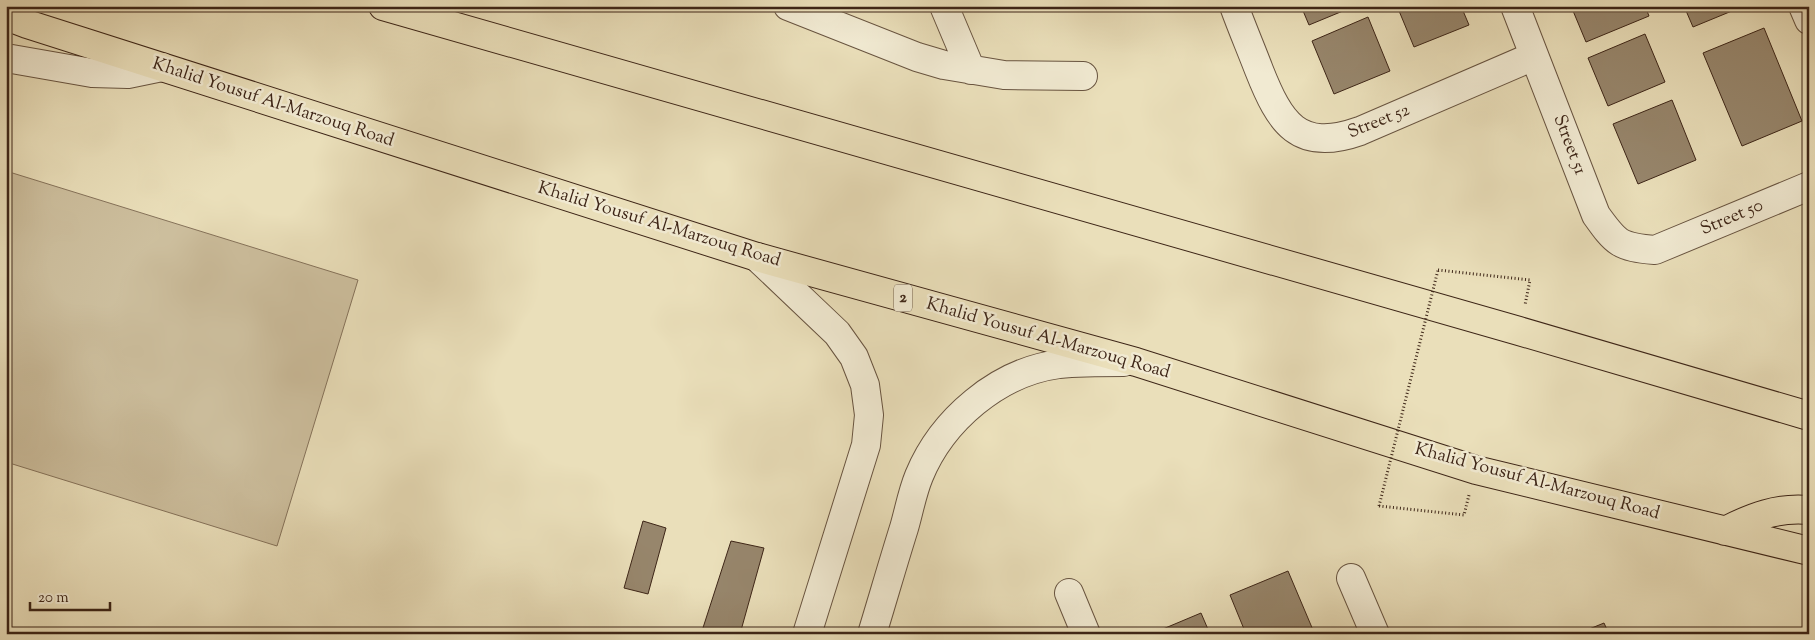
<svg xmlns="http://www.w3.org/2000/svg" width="1815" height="640" font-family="'Sorts Mill Goudy',serif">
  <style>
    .green { fill: #cdbf9e; stroke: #85725a }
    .building { fill: #97866c; stroke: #3d2517 }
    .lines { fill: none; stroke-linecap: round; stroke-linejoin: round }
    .minor-casing { stroke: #685440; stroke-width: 30 }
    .major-casing { stroke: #3d2517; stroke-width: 30 }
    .path { stroke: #3d2517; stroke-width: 3; stroke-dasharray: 1 2.5; stroke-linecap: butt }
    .minor { stroke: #f1ead2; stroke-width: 28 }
    .major { stroke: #eadfba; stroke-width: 28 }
    .path-bridge { stroke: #3d2517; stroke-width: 3; stroke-dasharray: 1 2.5; stroke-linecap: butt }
    .labels { text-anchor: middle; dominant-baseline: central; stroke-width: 5; stroke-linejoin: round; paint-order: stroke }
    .shield { fill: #f1ead2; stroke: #73604f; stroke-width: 1 }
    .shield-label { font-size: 16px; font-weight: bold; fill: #3d2517 }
    .street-label { font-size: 18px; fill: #3d2517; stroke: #f1ead2 }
  </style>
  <rect width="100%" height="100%" fill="#eadfba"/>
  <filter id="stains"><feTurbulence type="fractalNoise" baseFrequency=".004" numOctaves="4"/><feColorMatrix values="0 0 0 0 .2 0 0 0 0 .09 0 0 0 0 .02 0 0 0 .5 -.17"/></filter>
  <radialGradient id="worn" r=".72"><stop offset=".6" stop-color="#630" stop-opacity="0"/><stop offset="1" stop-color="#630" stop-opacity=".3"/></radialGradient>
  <path class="green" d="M6,171L358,280L277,546L6,462Z"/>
  <path class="building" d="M1301,6H1355L1309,25Z
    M1397,6H1461L1469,25L1414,47Z
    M1571,6H1645L1649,16L1586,42Z
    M1684,6H1744L1693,27Z
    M1368,17L1390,71L1334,94L1312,41Z
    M1764,28L1802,121L1742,146L1703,53Z
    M1645,34L1665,82L1608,106L1588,58Z
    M1672,100L1696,160L1638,184L1613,124Z
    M643,521L666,528L648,594L624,588Z
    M731,541L764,548L740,634H701Z
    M1288,571L1313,630L1304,634H1246L1230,595Z
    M1201,613L1210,634H1151Z
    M1604,623L1609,634H1577Z"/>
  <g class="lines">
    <defs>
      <path id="minor" d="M788,6L917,57L944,65L1004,75L1083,76
        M944,6L971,70
        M1234,6C1242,28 1251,49 1259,70C1280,123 1298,153 1360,131L1534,56
        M1515,6L1596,215C1616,243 1619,247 1655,250L1809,186
        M1803,6L1809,20
        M6,58L92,73L128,74L162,67
        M757,257L837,333L854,357L865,385L869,415L866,445L807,634
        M1351,578L1375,634
        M1069,593L1086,634
        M872,634C883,598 893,563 904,528C909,511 912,493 919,476C942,420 998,372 1059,364C1080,362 1102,362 1124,362"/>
      <path id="major" d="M383,6L1519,331L1809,416
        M6,16L27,24L757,257L1136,362L1476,470L1809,551
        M1725,531C1752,517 1778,507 1809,510"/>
    </defs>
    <use href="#minor" class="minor-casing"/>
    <use href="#major" class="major-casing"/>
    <path class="path" d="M1438,270L1530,280L1525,305
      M1379,506L1464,515L1469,495"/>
    <use href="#minor" class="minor"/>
    <use href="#major" class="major"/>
    <path class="path-bridge" d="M1379,506L1438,270"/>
  </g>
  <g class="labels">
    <rect class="shield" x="894" y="284.5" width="18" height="27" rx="4"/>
    <g class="shield-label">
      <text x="903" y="298">2</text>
    </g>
    <g class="street-label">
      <text transform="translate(273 103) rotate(18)">Khalid Yousuf Al-Marzouq Road</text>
      <text transform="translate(1379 122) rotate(-22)">Street 52</text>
      <text transform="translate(1569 145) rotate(69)">Street 51</text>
      <text transform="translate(1732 218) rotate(-23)">Street 50</text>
      <text transform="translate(659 225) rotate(17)">Khalid Yousuf Al-Marzouq Road</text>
      <text transform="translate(1048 339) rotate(16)">Khalid Yousuf Al-Marzouq Road</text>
      <text transform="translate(1537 482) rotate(15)">Khalid Yousuf Al-Marzouq Road</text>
    </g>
  </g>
  <rect width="1815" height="640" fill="none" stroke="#eadfba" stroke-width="25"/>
  <rect x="8" y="8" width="1800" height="625" fill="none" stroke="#3d2517" stroke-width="2.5"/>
  <rect x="12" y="12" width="1790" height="615" fill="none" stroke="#3d2517"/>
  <path d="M30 602v8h80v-8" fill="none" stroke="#3d2517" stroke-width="2.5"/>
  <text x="38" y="602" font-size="15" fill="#3d2517" stroke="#f1ead2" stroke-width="4" paint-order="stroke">20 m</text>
  <rect width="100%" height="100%" filter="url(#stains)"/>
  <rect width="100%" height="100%" fill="url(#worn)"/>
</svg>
